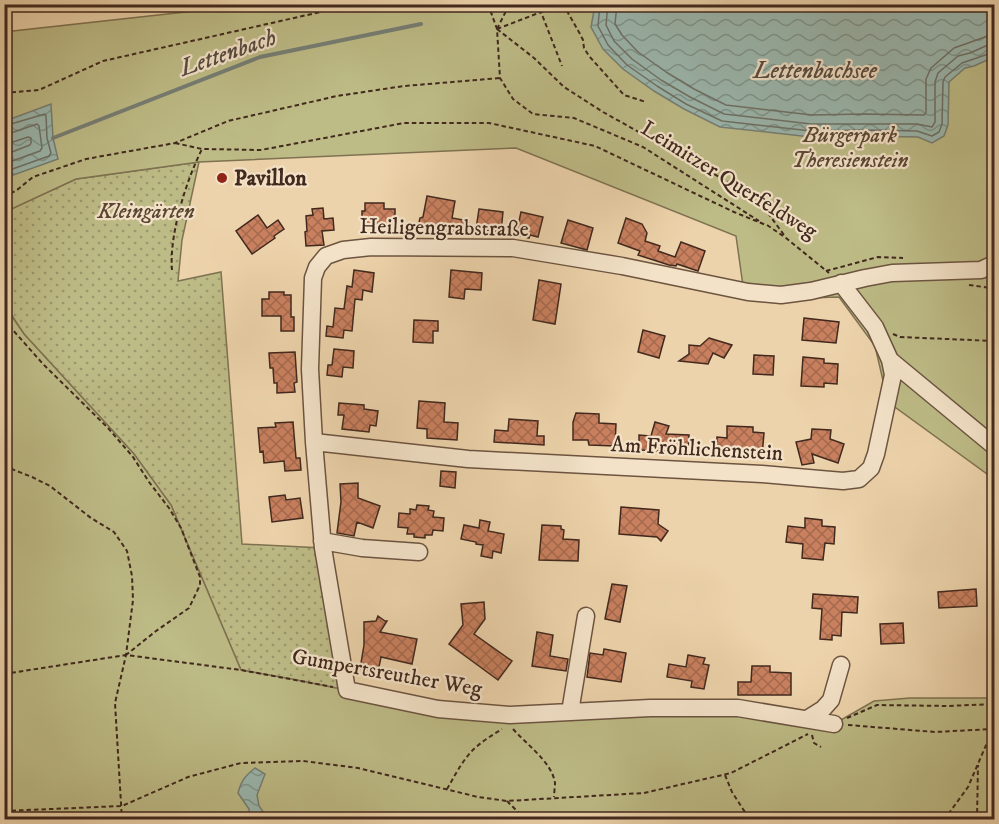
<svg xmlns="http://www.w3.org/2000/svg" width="999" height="824" font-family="'IM FELL DW Pica',serif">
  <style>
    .grass { fill: url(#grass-dots); stroke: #7f7252; stroke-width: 1.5 }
    .park { fill: #bdbb86; stroke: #7f7252; stroke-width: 1.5 }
    .water { fill: url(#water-waves); stroke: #767e74; stroke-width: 1.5 }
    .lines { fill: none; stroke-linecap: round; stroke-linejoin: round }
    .shore { stroke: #6e7066; stroke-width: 1.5 }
    .stream { stroke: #767e74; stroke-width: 4 }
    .building { fill: url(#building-cross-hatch); stroke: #41291e; stroke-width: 1.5 }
    .minor-casing { stroke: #6c5441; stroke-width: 19 }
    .path { stroke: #41291e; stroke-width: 2; stroke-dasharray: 4.5 3; stroke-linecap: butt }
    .minor { stroke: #f3e2c8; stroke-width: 16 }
    .poi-dot { fill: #8f2418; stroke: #f3e2c8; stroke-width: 2 }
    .labels { text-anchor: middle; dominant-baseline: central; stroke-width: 4.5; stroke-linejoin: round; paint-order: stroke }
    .park-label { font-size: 22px; font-style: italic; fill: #5a4633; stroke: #f3e2c8 }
    .poi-label { font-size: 22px; font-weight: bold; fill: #41291e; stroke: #f3e2c8; text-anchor: start }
    .street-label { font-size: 22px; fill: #41291e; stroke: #f3e2c8 }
    .water-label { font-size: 24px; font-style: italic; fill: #574c42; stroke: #f3e2c8 }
  </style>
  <defs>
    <pattern id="grass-dots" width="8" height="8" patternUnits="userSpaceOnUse" patternTransform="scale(1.5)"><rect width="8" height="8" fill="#bdbb86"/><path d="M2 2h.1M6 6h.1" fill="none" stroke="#9b986d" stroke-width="1.8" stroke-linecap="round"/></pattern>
    <pattern id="water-waves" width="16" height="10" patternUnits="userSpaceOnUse" patternTransform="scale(1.5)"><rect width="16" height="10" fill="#9ab7ae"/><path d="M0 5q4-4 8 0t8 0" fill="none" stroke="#7f958d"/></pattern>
    <pattern id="building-cross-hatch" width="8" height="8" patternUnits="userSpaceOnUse" patternTransform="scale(1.5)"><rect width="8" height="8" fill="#c9805f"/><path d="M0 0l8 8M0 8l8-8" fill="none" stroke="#a5694e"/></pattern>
  </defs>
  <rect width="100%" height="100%" fill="#edd3ab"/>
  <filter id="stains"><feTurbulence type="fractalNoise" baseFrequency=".00333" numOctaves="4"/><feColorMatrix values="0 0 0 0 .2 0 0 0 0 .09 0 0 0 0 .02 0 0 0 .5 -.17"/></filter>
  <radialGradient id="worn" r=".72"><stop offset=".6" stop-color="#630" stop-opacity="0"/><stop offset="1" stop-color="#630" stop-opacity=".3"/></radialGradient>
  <path class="grass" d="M199,162L182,240L178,281L221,272L242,544L323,548L347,690L241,670L171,505L134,454L24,334L5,305L4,212L76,179Z"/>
  <path class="park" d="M259,4L994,5V479L888,402L875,346L839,297L745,300L736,236L516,148L199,162L76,179L5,212L4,32Z
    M4,305L24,334L134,454L171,505L241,670L292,679L438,709L650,708L834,724L874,701L910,698H994V819H5Z"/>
  <path class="water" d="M595,5H991L994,6V57L974,66L965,68L949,82L948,125L944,136L932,143L918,137L864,136L811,137L720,127L684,109L654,91L623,69L603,49L591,27Z
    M51,104L53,138L58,159L5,178V121Z
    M255,768L265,774L257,795L259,806L268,819H250L249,809L238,793C241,781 245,776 255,768Z"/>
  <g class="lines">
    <path class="shore" d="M600,4L598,26L608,45L627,65L657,86L686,104L722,121L811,131L864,130L917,131L932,136L939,132L942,124L943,82L945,77L962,63L994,52
      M608,4L606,25L614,41L632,59L661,80L690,97L724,114L811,124H917L932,127L935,122V82L938,73L958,56L970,53L988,45H994
      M617,4L615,24L622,35L638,52L666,72L694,89L726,105L812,115L864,114L924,115L926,113V79L931,68L954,48L985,37L994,36
      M4,126L45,114L46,116L47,138L51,153L49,156L4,172
      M4,134L11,133L37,124L39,126L42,148L40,151L4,164
      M4,143L13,142L28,137L31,138V143L30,145L4,155"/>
    <path class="stream" d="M53,138L260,57L421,24"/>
  </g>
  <path class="building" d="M427,196L455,201L452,218L469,221L467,235L437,230L434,234L424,232L425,229L418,227L420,218L423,217Z
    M365,203H384V209H395V227H365V220H362V211H365Z
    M323,208L324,219L333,218L334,230L322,231L324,245L306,246L305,232L307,231L306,216L313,215L312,209Z
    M479,209L503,212L501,232L476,229Z
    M521,212L543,217L538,237L530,235L529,238L516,235Z
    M258,215L267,228L278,220L284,229L274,236L275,238L252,254L236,231Z
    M626,218L642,224L647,233L645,241L660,246L658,251L675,257L681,242L705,251L698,271L677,264L676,266L669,265L638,255L640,251L618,243Z
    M568,220L593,228L587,250L561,243Z
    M354,270L374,273L372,292L363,290L362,300L355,299L352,331L344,330L343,338L326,336L327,326L333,327L335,308L344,309L347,286L352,287Z
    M451,270L482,273L481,290L465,289L464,299L449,297Z
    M539,280L561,284L555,324L533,320Z
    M269,292H284V295H291V317H294V331H281V316H262V299H269Z
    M804,318L839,322L836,343L802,340Z
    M414,320L438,321V331H433V343L413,342Z
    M643,330L665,336L659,358L638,352Z
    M709,338L732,345L724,358L713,353L708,364L679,361L689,354V345L700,346Z
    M334,349L354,351L353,368L343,367L342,377L327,375L328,365H332Z
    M295,352L297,382L294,383L295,392L277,393V383H274L273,368H270L269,353Z
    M754,355L774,356L773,375L753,374Z
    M803,357L824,359V363L838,364L837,384L824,383V387L801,386Z
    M419,401L445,403L444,422L458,423L457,440L427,438V429L417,428Z
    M339,403L364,405V409L378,411L376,426L370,425L369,432L342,429L344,415H338Z
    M576,413L599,414V423L616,424L615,446L589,445L588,440H573V422Z
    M509,419L538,421L537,436H544V445L494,442L495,430L508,431Z
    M293,422L296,458H300L301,470L285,471L284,461L264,463L263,451L260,452L258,428L276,427L275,423Z
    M655,422L669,426L666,434L689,435L688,452L639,450V435L651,436Z
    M727,426L753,427V432L764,433L762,456L716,454L717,437L727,438Z
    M812,429L831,430L830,439L844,444L838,463L812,454L814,463L802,465L796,442L811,439Z
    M441,471L456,472L455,488L440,486Z
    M358,483V498L380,506L373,528L357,522L354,536L337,533L341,502L340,484Z
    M285,495L286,500L300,498L303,518L272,522L269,497Z
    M417,505L429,506L428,510L434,511L433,517L444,518L443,531L433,530L432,535H425V538L414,537V534H407L408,528L398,527L399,513L410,514V509L416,510Z
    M621,507L659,510L658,524L668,531L661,541L657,537L619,534Z
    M805,518L822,520V526L835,527L834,544L825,543L823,560L802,558L803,544L786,542L788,526L805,528Z
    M480,520L490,522L488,531L504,534L501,553L493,551L492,558L481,556L483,545L476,544V542L461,539L464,525L479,528Z
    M542,525L561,526V529L564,530L563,539L579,540L578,561L539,560Z
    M612,584L627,586L620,622L605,619Z
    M976,589L977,606L939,608L938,592Z
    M813,594L858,597L857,613L842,612L841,636L832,635V640L820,639L822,609L812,608Z
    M484,602L485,619L474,634L512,661L498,680L449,644L463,625L461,604Z
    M378,616L385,621H387L380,632L417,639L412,664L381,657L378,672L360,669L364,645V622L376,621Z
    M903,623L904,643L881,644L880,624Z
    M537,632L553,635L550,656L568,659L566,671L532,666Z
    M604,649L626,653L621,682L587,677L590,653L603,655Z
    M688,655L705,658L703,664L709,665L704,689L691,687L692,681L667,677L669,664L686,667Z
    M752,666H770V672L791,673V695H738V682H751Z"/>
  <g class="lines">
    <defs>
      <path id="minor" d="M890,360L994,446
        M314,442L468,459L762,474L843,481L859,479L871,468L876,454L893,375L890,360L875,327L841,283
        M322,541L362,548L419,552
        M570,712L586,616
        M807,719L823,709L831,700L841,665
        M834,724L738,708H650L510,715L438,709L347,690L323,548L314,442L310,369L313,278L317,267L326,256L343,250L371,247L513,248L622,266L748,292L781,295L811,291L865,278L892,273L981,270L994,264"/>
    </defs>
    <use href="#minor" class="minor-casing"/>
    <path class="path" d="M488,4L497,29L500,78L513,99L533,114L574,118L643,147L759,221
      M534,4L541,12L562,66
      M563,4L580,34L583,40L584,48L589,56L624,95L646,102
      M497,29L534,58L564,87L603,112L757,198L784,235
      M497,29L562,4
      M497,29L507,9L511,4
      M4,93L39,90L103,61L356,4
      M175,143L202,149L261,150L404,123H489L595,146L734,212L766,225
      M4,197L17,190L33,177L86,159L175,143L228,121L337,96L404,86L500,78
      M767,225L786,238L829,273
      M172,270C169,235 186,181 202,149
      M826,271L878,257L903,258
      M969,285L991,288L994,286
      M4,320L43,364L108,428L133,457L149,482L169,508L181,528L200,577V585L189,608L156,631L126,655
      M893,334L900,337L994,341
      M4,442L12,469L4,482
      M4,466L32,477L50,486L91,518L114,532L127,551L132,576L133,600L126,655L115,703L122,820
      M4,674L126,655L241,670L333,687
      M847,718L877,705L948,706L994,704
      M848,725L935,732L994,729
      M513,729C526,744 552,762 555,783C555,787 554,793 554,797
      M812,735L814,743L821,747
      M725,775L732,792L750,820
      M447,789C454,777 461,763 471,752C479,743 491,736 502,729
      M507,801L526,820
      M4,811L122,806L188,777L241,763L303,761L358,768L478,797L507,801L644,793L731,773L808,734
      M117,820L122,817L131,820
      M944,820L968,787L993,729
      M977,820L978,765"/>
    <use href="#minor" class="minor"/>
  </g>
  <circle class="poi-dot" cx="222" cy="178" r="6"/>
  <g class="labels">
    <g class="park-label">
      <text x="850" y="135">Bürgerpark<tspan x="850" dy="25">Theresienstein</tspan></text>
      <text x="146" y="211">Kleingärten</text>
    </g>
    <g class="poi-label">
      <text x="234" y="178">Pavillon</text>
    </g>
    <g class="street-label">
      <text transform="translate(729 180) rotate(32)">Leimitzer Querfeldweg</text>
      <text transform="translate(444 228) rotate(1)">Heiligengrabstraße</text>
      <text transform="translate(697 449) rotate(3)">Am Fröhlichenstein</text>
      <text transform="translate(387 673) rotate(10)">Gumpertsreuther Weg</text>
    </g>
    <g class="water-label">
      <text transform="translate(228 53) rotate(-19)">Lettenbach</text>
      <text x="815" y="71">Lettenbachsee</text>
    </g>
  </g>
  <rect width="999" height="824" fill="none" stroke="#edd3ab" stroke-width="24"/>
  <rect x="6" y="6" width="987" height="812" fill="none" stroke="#41291e" stroke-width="3"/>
  <rect x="12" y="12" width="975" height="800" fill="none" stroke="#41291e" stroke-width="1.5"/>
  <rect width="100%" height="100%" filter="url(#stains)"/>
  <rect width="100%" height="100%" fill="url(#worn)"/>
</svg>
